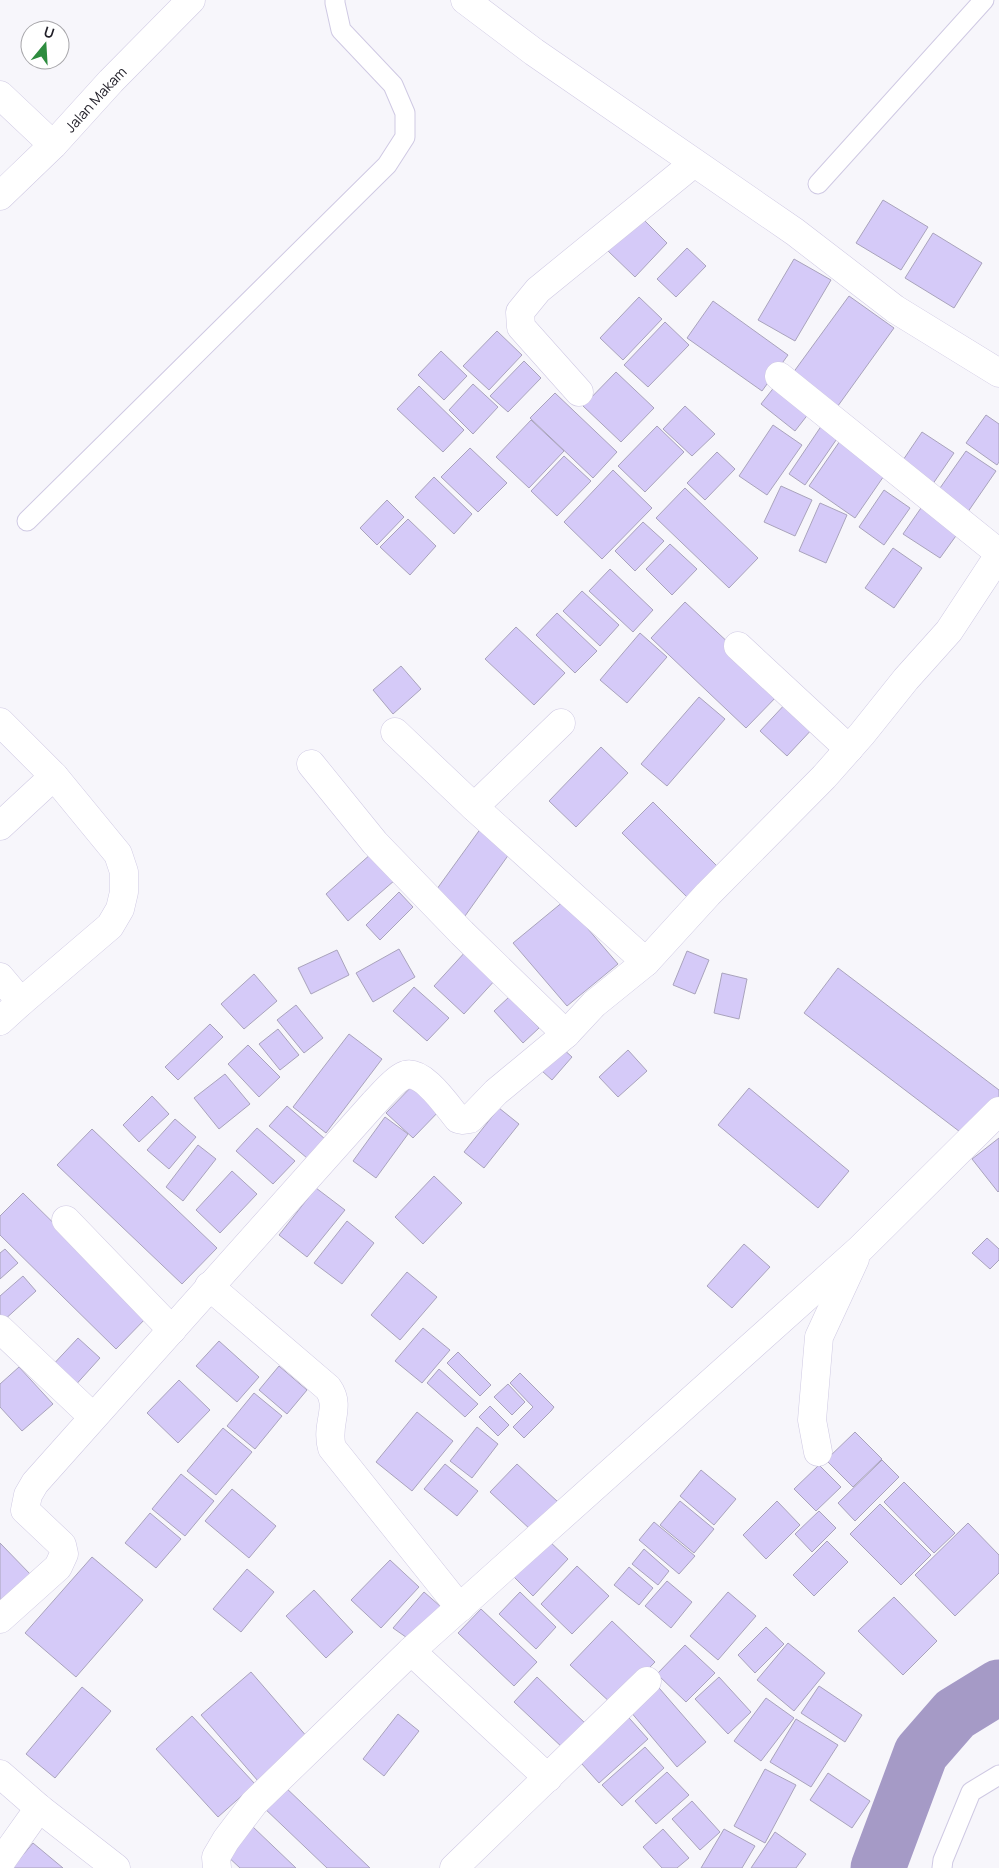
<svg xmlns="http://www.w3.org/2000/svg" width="999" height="1868" font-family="Manrope,sans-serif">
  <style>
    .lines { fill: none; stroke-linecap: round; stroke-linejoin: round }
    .river { stroke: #a59ac6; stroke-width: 55 }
    .building { fill: #d5caf8; stroke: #a9a3bc }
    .lane-casing { stroke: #cfc9e3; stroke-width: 21 }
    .street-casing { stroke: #cfc9e3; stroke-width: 29 }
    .lane { stroke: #fff; stroke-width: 19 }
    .street { stroke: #fff; stroke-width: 28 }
    .labels { text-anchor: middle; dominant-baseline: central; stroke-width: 4; stroke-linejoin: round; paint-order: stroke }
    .street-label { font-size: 14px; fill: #201e27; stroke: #fff }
  </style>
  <rect width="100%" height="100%" fill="#f7f6fb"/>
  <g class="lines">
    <path class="river" d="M878,1868L921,1753L955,1714L999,1687"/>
  </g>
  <path class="building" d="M883,200L928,227L901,270L856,243Z
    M640,216L667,243L635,277L607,250Z
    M933,233L982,263L954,308L905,278Z
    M687,248L706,266L676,297L657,279Z
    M794,259L831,280L795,341L758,320Z
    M849,296L894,328L835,410L790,377Z
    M639,297L662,319L623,360L600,338Z
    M713,301L788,355L762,391L687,338Z
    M665,322L689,345L648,387L624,365Z
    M497,331L522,355L489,390L463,366Z
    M441,351L467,376L444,400L418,375Z
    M524,361L541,378L508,412L490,396Z
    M616,372L654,408L621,442L583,406Z
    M779,381L813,408L795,431L761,404Z
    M473,384L498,407L473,434L449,410Z
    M419,386L464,430L443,452L397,409Z
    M555,393L617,452L593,478L530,418Z
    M685,406L715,434L692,456L663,429Z
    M986,415L999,424V462L997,465L966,443Z
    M826,419L843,430L805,485L789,474Z
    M531,420L564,451L529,488L496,457Z
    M773,425L802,445L767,495L739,476Z
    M657,426L684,452L645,492L618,466Z
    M922,432L954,453L928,491L897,469Z
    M842,438L888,470L855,518L809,486Z
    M470,448L507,483L478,512L441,477Z
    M966,451L996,471L963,519L933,498Z
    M717,452L735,469L705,500L687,483Z
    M564,456L591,481L557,516L531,491Z
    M613,470L652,508L602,559L564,522Z
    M434,477L472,514L454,534L415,497Z
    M781,486L812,500L795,536L764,522Z
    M685,488L758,558L729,588L656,518Z
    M884,490L910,508L884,545L859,527Z
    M387,500L404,517L377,545L360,528Z
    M820,503L847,515L826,563L799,551Z
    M921,508L958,533L940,558L903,534Z
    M408,519L436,546L410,575L380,547Z
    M643,522L664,541L635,571L615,551Z
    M670,544L697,569L672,595L646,569Z
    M893,548L922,568L894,608L865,588Z
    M610,569L653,610L633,632L589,591Z
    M582,591L619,625L600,646L563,611Z
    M685,602L781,692L746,728L651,638Z
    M557,613L597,651L575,673L536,635Z
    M516,627L565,673L534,705L485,659Z
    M640,633L667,657L627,703L600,680Z
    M401,666L421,689L393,714L373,690Z
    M699,697L725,719L667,786L641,764Z
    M788,701L815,726L787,756L760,731Z
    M601,747L628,773L576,827L549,801Z
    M653,802L720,869L689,899L622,833Z
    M481,828L512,850L465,916L434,893Z
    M372,853L395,880L348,921L326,894Z
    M399,892L413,907L380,940L366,925Z
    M564,901L618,964L567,1006L513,943Z
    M399,949L415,977L373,1002L356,973Z
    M337,950L349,975L311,994L298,968Z
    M467,950L497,978L464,1014L434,986Z
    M687,951L709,960L695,994L673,985Z
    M838,968L999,1090V1099L968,1138L804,1013Z
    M722,973L747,979L739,1019L714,1013Z
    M254,974L277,1001L244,1029L221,1004Z
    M414,987L449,1018L427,1041L393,1011Z
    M509,997L539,1028L523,1043L494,1011Z
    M296,1005L323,1038L304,1053L277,1020Z
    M210,1024L223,1037L178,1080L165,1067Z
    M278,1029L299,1055L280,1070L259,1044Z
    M349,1034L382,1059L326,1133L293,1107Z
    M248,1045L280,1077L259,1097L228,1064Z
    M562,1048L572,1057L552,1080L542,1071Z
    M628,1050L647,1071L618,1097L599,1077Z
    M225,1074L250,1104L219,1129L194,1098Z
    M416,1082L443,1107L413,1138L386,1113Z
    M749,1088L849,1171L818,1208L718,1125Z
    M152,1096L169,1114L139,1142L123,1125Z
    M287,1106L325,1139L307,1158L269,1126Z
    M499,1108L519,1124L484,1168L464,1152Z
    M385,1117L408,1134L376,1178L353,1161Z
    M175,1119L196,1137L169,1169L147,1150Z
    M257,1128L295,1161L273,1184L236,1151Z
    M92,1129L217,1248L182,1284L57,1165Z
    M999,1138V1191L998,1192L972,1159Z
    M198,1145L216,1159L183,1201L166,1187Z
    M232,1171L257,1194L220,1233L196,1210Z
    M434,1176L462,1203L423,1244L395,1217Z
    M316,1188L345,1210L307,1257L279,1235Z
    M23,1193L148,1316L116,1349L0,1235V1216Z
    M347,1221L374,1243L342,1284L314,1263Z
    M987,1238L999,1249V1260L990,1269L972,1253Z
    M744,1244L770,1267L732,1308L707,1286Z
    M5,1249L18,1263L0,1279V1253Z
    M407,1272L437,1297L400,1340L371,1315Z
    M23,1276L36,1291L2,1322L0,1320V1296Z
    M423,1328L450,1350L422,1383L395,1361Z
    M78,1338L100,1358L72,1389L49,1369Z
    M219,1341L259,1377L237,1402L196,1366Z
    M458,1352L491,1385L480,1396L447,1363Z
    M279,1366L307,1390L287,1414L259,1390Z
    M19,1367L53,1404L22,1431L0,1407V1384Z
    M439,1369L478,1404L465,1417L427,1383Z
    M520,1373L554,1407L551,1411L524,1438L513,1427L533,1407L510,1383Z
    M179,1380L210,1410L178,1443L147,1413Z
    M508,1384L525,1402L512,1415L494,1397Z
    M254,1393L282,1416L255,1449L227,1426Z
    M490,1406L509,1425L498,1436L479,1417Z
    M417,1412L453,1441L412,1491L376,1462Z
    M477,1427L498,1444L472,1478L450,1461Z
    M223,1428L252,1452L216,1495L187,1471Z
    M855,1432L882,1459L853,1487L826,1460Z
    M882,1460L899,1477L855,1521L838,1503Z
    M445,1464L478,1491L457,1516L424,1489Z
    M517,1464L558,1502L531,1530L490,1492Z
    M819,1465L841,1487L816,1511L794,1489Z
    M701,1470L736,1499L714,1525L680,1496Z
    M181,1474L214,1501L185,1536L152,1509Z
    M904,1482L955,1533L934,1553L884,1502Z
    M232,1489L276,1526L249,1558L205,1521Z
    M680,1501L714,1529L694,1553L660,1525Z
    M777,1501L800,1525L766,1559L743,1535Z
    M880,1504L931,1555L901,1585L850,1534Z
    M819,1511L836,1528L812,1552L795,1534Z
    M150,1513L181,1539L156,1568L125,1543Z
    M654,1522L695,1556L679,1574L639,1540Z
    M968,1523L999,1555V1573L955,1616L915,1575Z
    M547,1539L568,1559L533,1596L512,1575Z
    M827,1541L848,1562L814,1596L793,1575Z
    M0,1543L32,1576L0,1606Z
    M644,1549L669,1571L658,1585L632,1564Z
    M92,1557L143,1600L76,1677L25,1633Z
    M390,1560L419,1587L381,1628L351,1600Z
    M577,1566L609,1596L572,1634L541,1604Z
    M629,1567L653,1588L639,1605L614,1585Z
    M247,1569L274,1592L241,1632L213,1609Z
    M667,1581L692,1602L671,1628L645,1606Z
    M314,1590L353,1632L326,1658L286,1616Z
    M424,1592L448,1613L413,1642L393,1628Z
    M520,1592L556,1627L536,1649L499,1614Z
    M728,1592L756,1616L718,1660L690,1636Z
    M894,1597L937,1641L903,1675L858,1631Z
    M481,1609L537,1662L514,1686L458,1633Z
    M612,1621L655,1662L613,1705L570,1665Z
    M766,1627L784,1644L755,1673L738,1655Z
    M788,1643L825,1673L794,1711L757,1680Z
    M685,1645L715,1673L686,1702L657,1674Z
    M251,1672L308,1738L258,1781L201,1715Z
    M537,1677L587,1725L564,1749L514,1702Z
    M719,1677L751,1712L728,1734L695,1699Z
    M653,1681L706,1742L677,1767L625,1705Z
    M819,1686L862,1715L845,1742L801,1713Z
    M82,1687L111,1711L55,1778L26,1754Z
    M766,1698L794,1718L761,1761L734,1741Z
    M621,1709L648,1739L599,1783L573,1754Z
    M398,1714L419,1731L384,1776L363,1759Z
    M192,1716L255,1784L218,1817L156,1749Z
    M796,1719L838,1745L811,1787L770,1762Z
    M645,1747L664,1768L622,1806L602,1785Z
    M765,1769L796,1785L765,1843L734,1826Z
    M667,1772L689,1795L656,1824L635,1801Z
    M828,1773L870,1801L852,1828L810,1800Z
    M283,1785L370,1868H327L262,1806Z
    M692,1801L720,1832L700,1850L672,1819Z
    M252,1826L296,1868H240L225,1854Z
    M663,1829L689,1858L677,1868H662L643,1847Z
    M724,1829L755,1846L742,1868H701Z
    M775,1832L806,1854L796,1868H751Z
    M33,1843L63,1868H12Z"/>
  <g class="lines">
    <defs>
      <path id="lane" d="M818,184L984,0
        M27,521L387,165L405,137V113L393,85L341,30L335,3V0
        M942,1868L943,1860L971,1792L999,1775"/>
      <g id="street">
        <path d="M465,0L534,52L795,232L895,309L999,373"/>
        <path d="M0,95L53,145"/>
        <path id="s1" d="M0,196L53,145L111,81L191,0"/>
        <path d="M779,376L999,553"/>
        <path d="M579,392L521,327L520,312L538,290L694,163"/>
        <path d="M738,646L849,749"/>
        <path d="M0,722L54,776L118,854L124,872V892L120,909L110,926L21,1002L0,1021"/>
        <path d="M395,732L474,807L646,962"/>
        <path d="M311,764L375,843L462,933L566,1034"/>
        <path d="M474,807L561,723"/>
        <path d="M0,826L54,776"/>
        <path d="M0,977L21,1002"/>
        <path d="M66,1220L172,1330"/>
        <path d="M209,1286L328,1388C342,1407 325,1424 332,1448L460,1608"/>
        <path d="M0,1329L93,1417"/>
        <path d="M818,1452L812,1420L819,1337L855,1259"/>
        <path d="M0,1619L58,1567L64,1554L62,1545L25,1510L28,1495L35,1483L374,1103C382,1095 393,1081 403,1076C421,1066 448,1107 458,1119L463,1120L470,1119L496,1092L566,1034L594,1004L646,962L708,894L824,777L862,734L906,679L949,631L999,555"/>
        <path d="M411,1651L548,1778"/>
        <path d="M0,1774L39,1808L116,1868"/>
        <path d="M0,1863L39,1808"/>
        <path d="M217,1868L216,1857L226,1840L254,1803L411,1651L860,1249L999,1111"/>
        <path d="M454,1868L647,1681"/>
      </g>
    </defs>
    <use href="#lane" class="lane-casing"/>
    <use href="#street" class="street-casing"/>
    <use href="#lane" class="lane"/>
    <use href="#street" class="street"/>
  </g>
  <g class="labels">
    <g class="street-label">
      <text stroke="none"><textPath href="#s1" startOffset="136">Jalan Makam</textPath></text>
    </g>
  </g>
  <g transform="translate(45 45) rotate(18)"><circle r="24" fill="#ffffff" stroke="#a6a5a9"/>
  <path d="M0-4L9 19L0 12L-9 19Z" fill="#2d8c3e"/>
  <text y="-8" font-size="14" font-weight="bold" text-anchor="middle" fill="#201e27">U</text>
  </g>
</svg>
